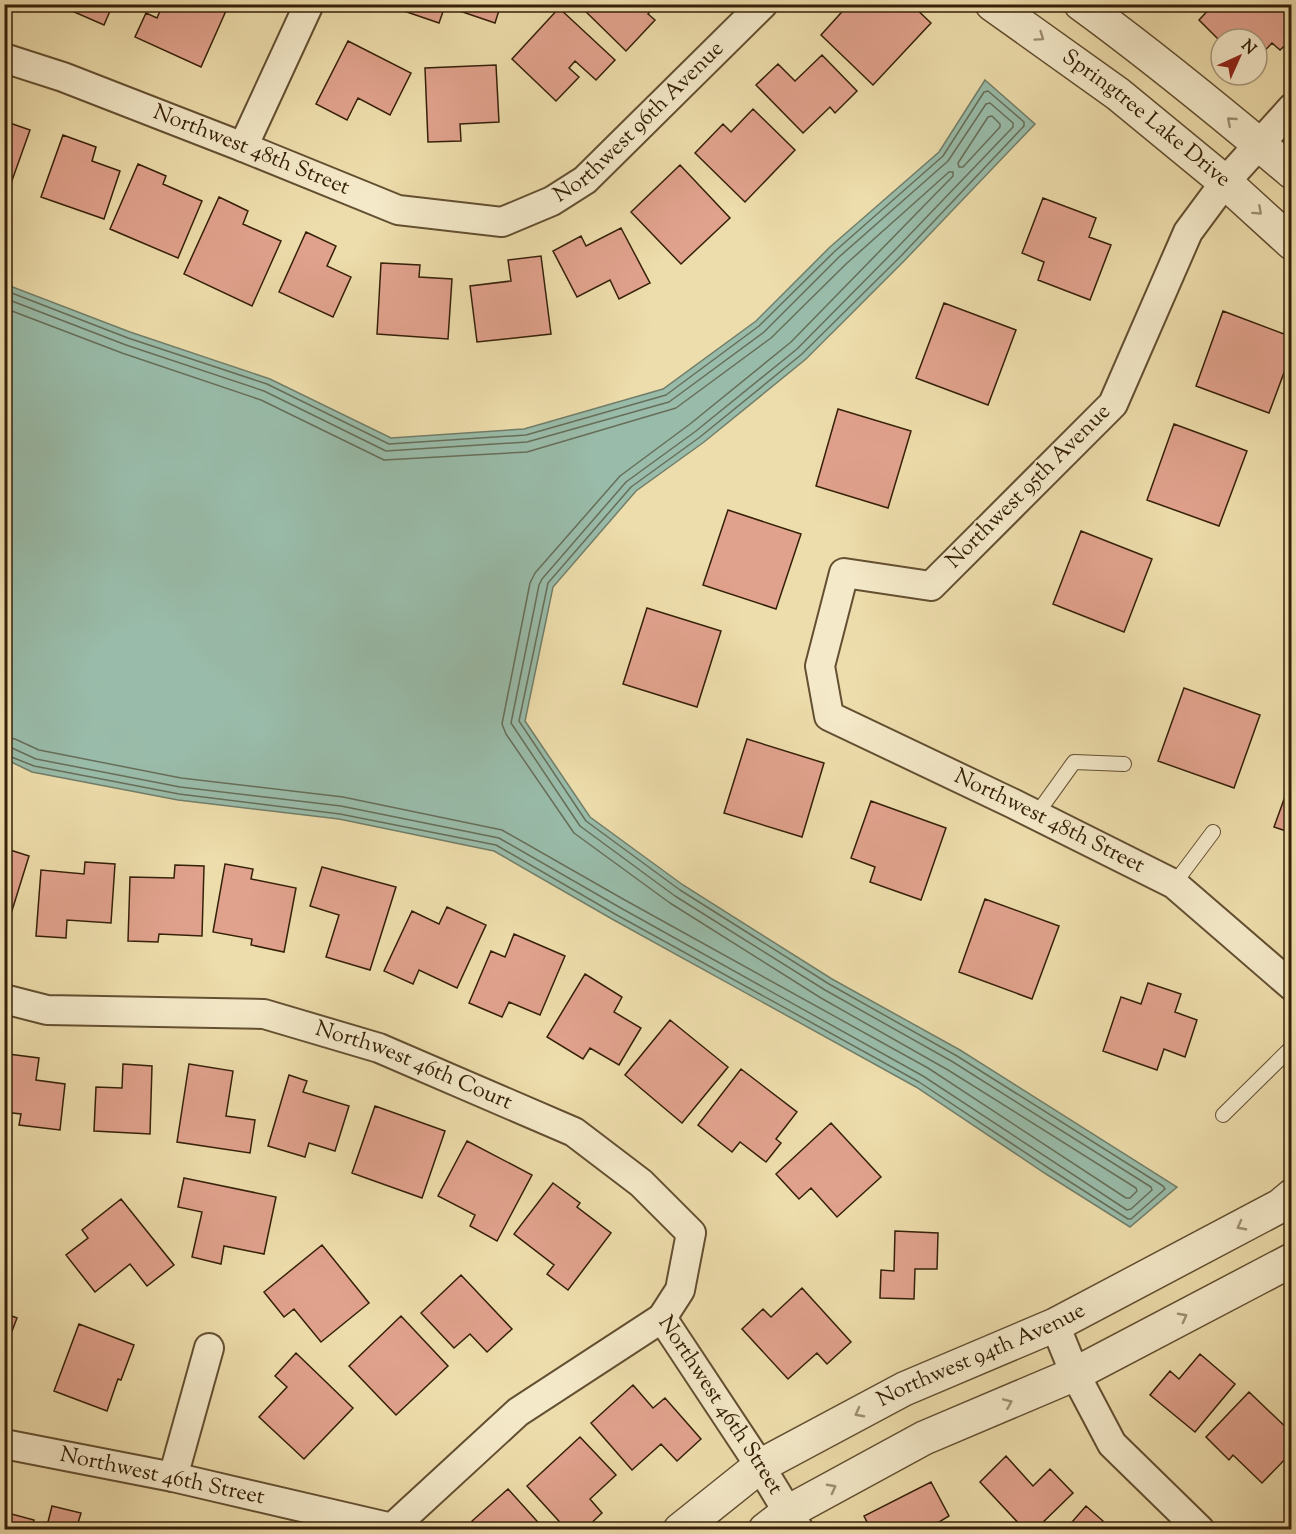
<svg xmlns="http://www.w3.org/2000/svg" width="1296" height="1534" font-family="'Sorts Mill Goudy',serif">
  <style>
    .water { fill: #99bcaa; stroke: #717e69; stroke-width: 1.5 }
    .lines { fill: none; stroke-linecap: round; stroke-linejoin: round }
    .shore { stroke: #676e59; stroke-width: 1.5 }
    .building { fill: #e1a28d; stroke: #352008; stroke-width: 1.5 }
    .service-casing { stroke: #634f31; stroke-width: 16 }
    .minor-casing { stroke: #634f31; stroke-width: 32 }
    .tertiary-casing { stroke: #634f31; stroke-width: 36 }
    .service { stroke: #f4e9c9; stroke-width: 14 }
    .minor { stroke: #f4e9c9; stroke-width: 28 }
    .tertiary { stroke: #f4e9c9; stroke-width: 33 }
    .oneway { stroke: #9e8f72 }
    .labels { text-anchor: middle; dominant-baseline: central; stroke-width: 4.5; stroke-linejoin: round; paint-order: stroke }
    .street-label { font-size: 22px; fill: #352008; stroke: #f4e9c9 }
  </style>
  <rect width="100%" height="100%" fill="#eeddac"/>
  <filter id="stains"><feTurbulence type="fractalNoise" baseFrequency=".00333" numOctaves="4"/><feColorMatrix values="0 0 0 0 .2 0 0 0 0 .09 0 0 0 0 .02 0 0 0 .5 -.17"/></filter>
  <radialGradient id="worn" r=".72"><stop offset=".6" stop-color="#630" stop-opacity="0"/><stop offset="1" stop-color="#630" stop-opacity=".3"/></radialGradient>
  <path class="water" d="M985,80L1035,124L905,260L806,359L704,442L636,491L553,587L525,721L590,817L683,885L832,979L960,1050L1177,1187L1130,1227L1046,1174L916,1087L612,919L494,851L339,819L178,800L32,772L5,759V284L130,332L270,379L391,438L524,429L663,389L756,321L830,247L939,152Z"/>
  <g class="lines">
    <path class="shore" d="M992,116L1000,124V127L963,167H959L958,163L988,117Z
      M4,290L128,338L267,384L389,444L526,435L666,395L759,326L834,252L943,156L984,92L988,91L1024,122V126L901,256L802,354L700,437L631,487L548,583L519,721L586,821L680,890L829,984L957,1056L1163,1186L1165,1189L1131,1219H1128L1050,1169L919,1082L615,914L496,845L340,814L179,794L34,766L4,754
      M4,298L126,345L264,391L386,451L527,442L669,402L764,332L839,257L948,161L986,104L990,103L1013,123V127L895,250L797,349L696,431L626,482L542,579L539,585L511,723L580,826L675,896L825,990L953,1062L1151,1187L1152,1190L1131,1209L1127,1210L923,1076L619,907L499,838L341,806L180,787L36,759L12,748L4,746
      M4,308L122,353L261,400L384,460L527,452L676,408L771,338L846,264L949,172H953V176L791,342L690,424L620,476L535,573L530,583L502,724L506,734L574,833L670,903L821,998L948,1070L1136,1188L1137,1191L1130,1198H1126L928,1068L623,899L502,830L343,797L181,778L39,750L15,739L4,737"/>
  </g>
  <path class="building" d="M56,4H113L104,25Z
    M163,4H229L201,67L135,37L146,13L157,18Z
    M403,4H501L495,23L445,6L439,23L401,10Z
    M578,4H657L648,14L655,20L626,51Z
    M849,4H911L931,23L873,85L821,35Z
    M1214,4H1284L1292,12V39L1280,50L1272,43L1257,59V39H1221V42L1199,20Z
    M559,8L615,60L596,80L575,61L569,68L579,77L556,101L512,59Z
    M348,41L411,73L390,115L358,98L347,120L316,104Z
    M822,55L857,91L835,113L830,107L803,133L756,85L778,64L795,81Z
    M496,65L499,122L460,124L461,141L428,142L425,68Z
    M753,109L795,150L745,202L695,153L723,124L731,132Z
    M4,121L30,130L9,189L4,188Z
    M63,135L96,147L92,161L120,171L104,219L41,197Z
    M138,164L166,176L163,184L202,201L178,258L110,229Z
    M680,165L730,218L681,264L631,212Z
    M219,197L248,211L243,224L281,241L252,306L184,274Z
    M1043,198L1096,218L1089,237L1111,245L1090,300L1038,280L1044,262L1022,253Z
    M621,228L650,283L619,299L610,280L577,297L553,251L581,236L586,246Z
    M306,232L336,246L327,266L351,277L333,317L279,292Z
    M541,256L551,334L477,342L470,286L511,281L508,260Z
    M381,263L420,265L419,277L452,279L448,339L377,334Z
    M944,303L1016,330L988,405L916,378Z
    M1223,311L1292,337V351L1269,413L1196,386Z
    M838,409L911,431L888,508L816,486Z
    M1174,424L1247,451L1219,526L1147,500Z
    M728,510L801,534L776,609L703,585Z
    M1081,531L1152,559L1124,632L1053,604Z
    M647,608L721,631L697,707L623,684Z
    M1184,688L1260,715L1234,788L1158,761Z
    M747,739L824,763L802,837L724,813Z
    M1292,777V833L1274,827Z
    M871,801L946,828L921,900L870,882L875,867L851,858Z
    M4,848L29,856L10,917L4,915Z
    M85,862L115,864L111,923L67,920L66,938L36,936L41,870L84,874Z
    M225,864L253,869L251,879L296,888L284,952L251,945L252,939L213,932Z
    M175,865L204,866L202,936L159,934L158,942L128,941L130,877L174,878Z
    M322,867L396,887L370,970L326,957L339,915L310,906Z
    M985,899L1059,926L1032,999L959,972Z
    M447,907L486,925L457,988L419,970L413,984L384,971L412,911L439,924Z
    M514,934L565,956L540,1015L509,1002L502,1017L469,1003L491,951L505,957Z
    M585,974L622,997L614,1012L641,1028L619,1065L590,1048L583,1059L547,1037Z
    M1148,983L1181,994L1175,1012L1197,1020L1185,1057L1164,1049L1157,1070L1103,1051L1121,997L1141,1004Z
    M670,1020L728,1067L682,1123L625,1075Z
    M8,1054L39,1058L36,1080L65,1084L60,1130L19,1125L21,1114L4,1112V1083Z
    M123,1064L152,1066L150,1134L94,1131L96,1087L122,1088Z
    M189,1064L233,1071L226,1116L255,1120L250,1153L177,1142Z
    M741,1069L797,1112L776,1139L781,1143L766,1162L740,1142L732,1152L698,1125Z
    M289,1075L307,1081L303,1092L349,1106L335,1151L309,1143L305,1157L268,1146Z
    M375,1106L445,1131L422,1198L352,1173Z
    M831,1123L881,1177L837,1217L811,1188L799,1199L776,1174Z
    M467,1141L532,1175L497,1241L470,1226L475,1215L438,1196Z
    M184,1178L276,1197L264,1254L224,1246L221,1264L192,1257L202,1212L178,1207Z
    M553,1183L580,1203L577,1207L611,1233L568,1290L547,1274L554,1265L514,1234Z
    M121,1199L174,1265L147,1286L130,1264L95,1292L66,1255L88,1238L82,1230Z
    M895,1231L938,1233L937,1269H915L914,1299L880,1298L881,1270L894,1271Z
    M322,1245L369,1303L321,1342L294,1309L284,1317L264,1292Z
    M461,1275L512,1329L487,1352L470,1334L454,1348L421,1313Z
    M802,1288L851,1342L827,1364L817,1353L788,1379L742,1329L763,1309L771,1317Z
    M4,1313L17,1318L4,1352Z
    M401,1316L448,1366L396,1415L349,1366Z
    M79,1324L134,1345L121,1380L118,1379L107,1411L54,1391Z
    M296,1353L353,1408L304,1459L259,1417L287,1387L275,1376Z
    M1200,1354L1235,1384L1195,1432L1150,1395L1170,1371L1179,1379Z
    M633,1385L653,1408L665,1398L701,1439L677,1461L661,1444L632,1470L591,1423Z
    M1249,1392L1292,1433V1452L1262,1483L1233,1455L1229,1460L1206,1437Z
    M580,1437L616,1475L590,1499L602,1513L584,1530H567L527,1486Z
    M1006,1456L1033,1486L1050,1469L1073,1493L1035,1530H1025L980,1482Z
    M931,1482L949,1516L926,1530H871L864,1516Z
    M508,1489L545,1530H479L472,1521Z
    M52,1506L81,1513L78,1523L102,1530H46Z
    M1086,1506L1103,1521L1096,1530H1065Z
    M4,1512L34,1520L32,1530H4Z"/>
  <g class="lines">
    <defs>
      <path id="service" d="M1036,815L1074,762L1124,764
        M1174,884L1213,832
        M1223,1115L1292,1047"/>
      <g id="minor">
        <path id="s1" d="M4,58L63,77L243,147L398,210L502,222L552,201L585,180L763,4"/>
        <path id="s2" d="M1292,108L1225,182L1188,232L1113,404L931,586L844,573L820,666L829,716L1012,803L1174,884L1292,986"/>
        <path d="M243,147L309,4"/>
        <path id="s3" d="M4,999L47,1010L264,1014L379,1048L574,1132L641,1183L691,1233L680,1290L662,1318L518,1412L392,1528L173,1477L4,1444"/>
        <path id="s4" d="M662,1318L760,1466L799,1530"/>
        <path d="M1055,1325L1075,1374L1112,1444L1200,1530"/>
        <path d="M173,1477L209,1348"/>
      </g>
      <g id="tertiary">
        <path id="s5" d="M992,4L1118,94L1225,182L1292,243"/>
        <path d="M1081,4C1154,57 1223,114 1292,172"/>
        <path id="s6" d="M680,1530L760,1466L904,1389L1055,1325L1280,1206L1292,1196"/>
        <path d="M765,1530L788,1512L924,1438L1075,1374L1292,1260"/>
      </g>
    </defs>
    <use href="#service" class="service-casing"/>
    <use href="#minor" class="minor-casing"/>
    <use href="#tertiary" class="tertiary-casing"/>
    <use href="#service" class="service"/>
    <use href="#minor" class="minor"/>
    <use href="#tertiary" class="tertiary"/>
  </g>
  <defs><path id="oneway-chevron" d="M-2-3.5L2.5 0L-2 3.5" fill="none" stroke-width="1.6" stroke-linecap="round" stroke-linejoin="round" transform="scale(1.5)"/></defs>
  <g class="oneway">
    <use href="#oneway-chevron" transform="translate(1040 37) rotate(35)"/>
    <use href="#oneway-chevron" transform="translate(1231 121) rotate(-139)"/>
    <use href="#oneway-chevron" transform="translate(1258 211) rotate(42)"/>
    <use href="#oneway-chevron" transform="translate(1241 1226) rotate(152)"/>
    <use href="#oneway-chevron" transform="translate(1183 1317) rotate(-28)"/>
    <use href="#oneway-chevron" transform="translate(1008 1403) rotate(-23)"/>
    <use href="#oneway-chevron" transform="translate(859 1413) rotate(152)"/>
    <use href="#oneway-chevron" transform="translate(832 1488) rotate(-28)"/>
  </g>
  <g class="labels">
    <g class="street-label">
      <text stroke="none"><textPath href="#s5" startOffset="192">Springtree Lake Drive</textPath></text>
      <text stroke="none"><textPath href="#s1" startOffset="699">Northwest 96th Avenue</textPath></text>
      <text stroke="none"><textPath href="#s1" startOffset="264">Northwest 48th Street</textPath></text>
      <text transform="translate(1029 487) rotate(-45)">Northwest 95th Avenue</text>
      <text stroke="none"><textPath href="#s2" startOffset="1086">Northwest 48th Street</textPath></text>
      <text stroke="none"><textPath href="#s3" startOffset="420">Northwest 46th Court</textPath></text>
      <text stroke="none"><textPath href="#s6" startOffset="350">Northwest 94th Avenue</textPath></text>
      <text stroke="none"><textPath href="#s4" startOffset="105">Northwest 46th Street</textPath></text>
      <text transform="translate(162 1477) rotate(12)">Northwest 46th Street</text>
    </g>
  </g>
  <rect width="1296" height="1534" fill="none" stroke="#eeddac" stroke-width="24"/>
  <rect x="6" y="6" width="1284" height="1522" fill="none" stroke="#352008" stroke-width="3"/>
  <rect x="12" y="12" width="1272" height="1510" fill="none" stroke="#352008" stroke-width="1.5"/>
  <g transform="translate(1239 57) rotate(45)"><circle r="28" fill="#f4e9c9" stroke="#a8997c" stroke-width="1.5"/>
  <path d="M0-4.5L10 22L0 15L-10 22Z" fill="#8f2418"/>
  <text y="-9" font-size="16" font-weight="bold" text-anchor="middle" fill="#352008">N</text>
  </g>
  <rect width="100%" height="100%" filter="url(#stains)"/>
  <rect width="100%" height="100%" fill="url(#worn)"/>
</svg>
